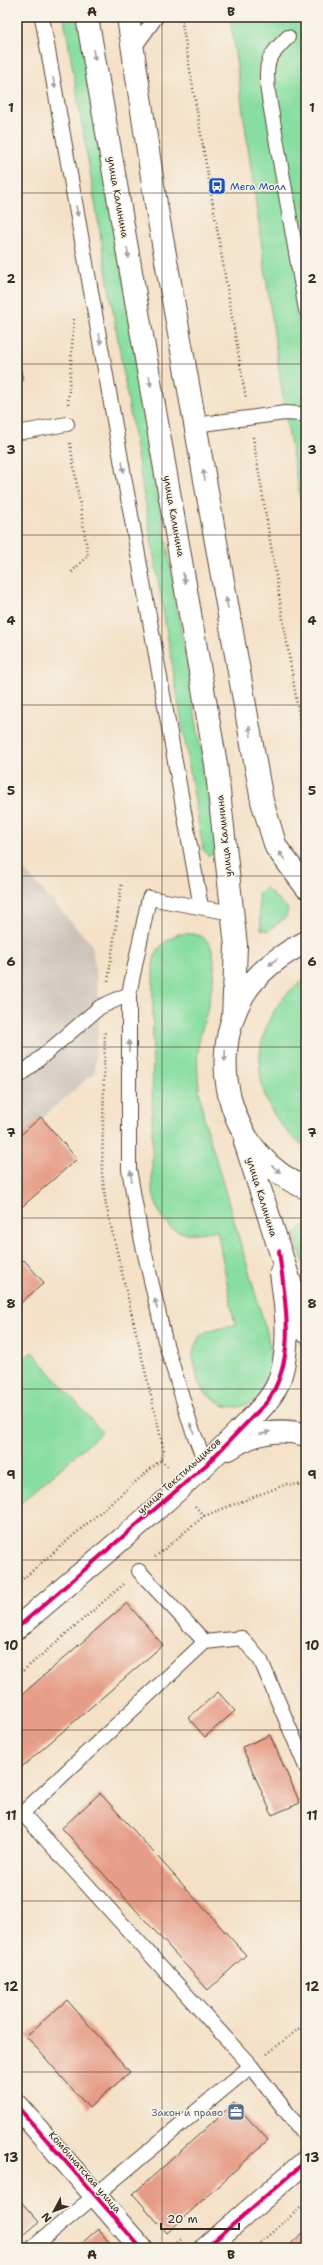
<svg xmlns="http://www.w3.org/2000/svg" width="323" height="2265" font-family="'Shantell Sans',sans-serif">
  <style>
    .industrial { fill: #ccc2b9 }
    .green { fill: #88dea1; stroke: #628460 }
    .building { fill: #e69d87 }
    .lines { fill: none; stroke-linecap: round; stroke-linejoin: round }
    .service-casing { stroke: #574537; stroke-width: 16 }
    .minor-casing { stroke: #574537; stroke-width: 24 }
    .tertiary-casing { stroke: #574537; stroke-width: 24 }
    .primary-casing { stroke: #574537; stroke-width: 24 }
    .path { stroke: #574537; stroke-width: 2.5; stroke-dasharray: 1 3; stroke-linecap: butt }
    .service { stroke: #fff; stroke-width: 14 }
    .minor { stroke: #fff; stroke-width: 22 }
    .tertiary { stroke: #fff; stroke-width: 22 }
    .primary { stroke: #fff; stroke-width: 22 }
    .cycleway-casing { stroke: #f7f3e8; stroke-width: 6 }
    .cycleway { stroke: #d6006c; stroke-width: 4 }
    .oneway { fill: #a79f9a }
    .grid { fill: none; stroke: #3b2a1e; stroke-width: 1; stroke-opacity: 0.55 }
    .labels { text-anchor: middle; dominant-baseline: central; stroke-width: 3; stroke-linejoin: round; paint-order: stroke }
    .transit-label { font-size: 10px; fill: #164399; stroke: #f7f3e8; text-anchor: start }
    .street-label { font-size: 10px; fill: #3b2a1e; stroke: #f7f3e8 }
    .service-label { font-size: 10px; fill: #4e5e75; stroke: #f7f3e8; text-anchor: end }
    .neatline { fill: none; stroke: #3b2a1e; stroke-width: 1.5 }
    .grid-label { font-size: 13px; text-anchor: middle; font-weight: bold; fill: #3b2a1e }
  </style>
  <rect width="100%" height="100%" fill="#f7f3e8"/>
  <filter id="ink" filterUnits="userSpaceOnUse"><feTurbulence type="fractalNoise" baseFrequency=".025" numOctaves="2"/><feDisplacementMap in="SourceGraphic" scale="8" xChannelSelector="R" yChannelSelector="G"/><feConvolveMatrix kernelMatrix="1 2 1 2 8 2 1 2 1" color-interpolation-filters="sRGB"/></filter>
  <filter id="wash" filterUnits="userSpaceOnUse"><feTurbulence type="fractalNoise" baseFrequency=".012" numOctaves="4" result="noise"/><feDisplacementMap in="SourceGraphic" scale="16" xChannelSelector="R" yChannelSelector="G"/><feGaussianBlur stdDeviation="0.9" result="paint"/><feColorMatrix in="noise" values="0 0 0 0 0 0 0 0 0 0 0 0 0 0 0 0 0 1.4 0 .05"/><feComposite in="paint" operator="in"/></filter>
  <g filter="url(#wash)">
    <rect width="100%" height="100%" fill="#f4e1c7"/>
    <path class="industrial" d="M17,862L92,945L100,1007L94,1073L17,1139Z"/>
    <path class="green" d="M64,17H80L217,847L214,854L208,856L203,849Z
      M230,17H306V530L285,413Z
      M265,887L288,909L286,917L268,931L261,929L258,894Z
      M178,934C182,934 188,933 193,934C236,939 200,1024 198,1049C196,1073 200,1096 204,1119L267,1333L273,1365L262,1394L251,1403L239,1407L224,1406L204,1392L198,1382L193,1355L195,1345L200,1336L205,1332L235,1325L217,1230C176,1239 161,1231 152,1189L153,963C158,946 162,943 178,934Z
      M306,979V1147C254,1114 244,1043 285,996C290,990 299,984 306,979Z
      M306,1224V1270L294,1234Z
      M32,1352L102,1432L17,1506V1365Z"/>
    <g id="blocks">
      <path class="building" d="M17,350L23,381L17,382Z
        M41,1117L77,1159L17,1211V1138Z
        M24,1260L44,1283L17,1306V1265Z
        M127,1603L163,1645L17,1771V1699Z
        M306,1661V1675L302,1663Z
        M218,1692L235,1711L205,1737L188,1718Z
        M270,1735L300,1803L272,1815L242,1747Z
        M100,1793L246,1955L208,1990L62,1828Z
        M17,1944L23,1951L17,1955Z
        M67,2000L130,2072L89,2108L26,2036Z
        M234,2103L268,2140L167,2233L133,2194Z
        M17,2197L39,2222L17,2241Z
        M98,2229L114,2248H76Z
        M306,2230V2248H286Z"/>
    </g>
  </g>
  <g filter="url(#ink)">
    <use href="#blocks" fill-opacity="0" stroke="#574537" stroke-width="1"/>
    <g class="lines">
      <defs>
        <path id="service" d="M42,17L201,907
          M288,37C267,58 265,61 268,92L306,310
          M133,49L156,17
          M195,425L285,413L300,414
          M17,433L67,424
          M17,1078L100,1007L129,994
          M206,1465L191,1426L165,1341L141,1237L129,1169V994L149,898L232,913
          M139,1571L205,1642L242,1638L261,1661L306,1767
          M23,1814L251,2066L306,2137
          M17,1818L205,1642
          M32,2248L251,2066"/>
        <path id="minor" d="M17,2106L141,2248"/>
        <path id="tertiary" d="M229,1449C252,1433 278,1427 306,1435
          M17,1628C91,1564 169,1503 237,1433C253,1416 273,1400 280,1378C291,1343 286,1309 281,1273
          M206,2248L306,2161"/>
        <path id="primary" d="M87,17L216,764L236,946L233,1018
          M128,17L156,204L262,801L276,847L306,887
          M306,942C282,954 259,970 244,994C204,1062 231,1157 306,1188
          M245,1142L306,1332"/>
      </defs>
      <use href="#service" class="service-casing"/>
      <use href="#minor" class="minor-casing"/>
      <use href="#tertiary" class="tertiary-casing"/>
      <use href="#primary" class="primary-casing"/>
      <path class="path" d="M181,17L246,399
        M68,404L74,318
        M253,437L306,758
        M70,443L88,555L70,574
        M108,981L122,882
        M161,1460L168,1467
        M195,1506L204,1516
        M155,1557L204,1516L287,1484L301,1485L306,1488
        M17,1584L161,1460L164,1451L106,1205L102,1173L105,1030
        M17,1676L124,1584
        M267,2054L306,2023
        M171,2248L183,2238
        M254,2248L306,2203"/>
      <use href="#service" class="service"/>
      <use href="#minor" class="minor"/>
      <use href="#tertiary" class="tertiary"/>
      <use href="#primary" class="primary"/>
      <defs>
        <path id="cycleway" d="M17,1628L206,1465L267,1402C298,1357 285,1302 279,1251
          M17,2106L141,2248
          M206,2248L306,2161"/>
      </defs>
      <use href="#cycleway" class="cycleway-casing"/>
      <use href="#cycleway" class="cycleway"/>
    </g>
    <defs><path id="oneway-solid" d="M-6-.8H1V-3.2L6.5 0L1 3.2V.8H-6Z"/></defs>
    <g class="oneway">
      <use href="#oneway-solid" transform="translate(94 55) rotate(80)"/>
      <use href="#oneway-solid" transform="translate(54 83) rotate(80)"/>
      <use href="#oneway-solid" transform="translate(77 211) rotate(80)"/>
      <use href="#oneway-solid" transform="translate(128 253) rotate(80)"/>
      <use href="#oneway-solid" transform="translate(100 339) rotate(80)"/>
      <use href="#oneway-solid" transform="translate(150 381) rotate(80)"/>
      <use href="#oneway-solid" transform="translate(123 467) rotate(80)"/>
      <use href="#oneway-solid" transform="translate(204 475) rotate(-100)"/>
      <use href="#oneway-solid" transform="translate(184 578) rotate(80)"/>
      <use href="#oneway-solid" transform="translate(227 603) rotate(-100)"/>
      <use href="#oneway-solid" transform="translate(250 731) rotate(-100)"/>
      <use href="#oneway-solid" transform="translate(282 856) rotate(-125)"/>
      <use href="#oneway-solid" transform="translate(273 962) rotate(141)"/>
      <use href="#oneway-solid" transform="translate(129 1046) rotate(-90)"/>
      <use href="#oneway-solid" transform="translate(225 1056) rotate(93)"/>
      <use href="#oneway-solid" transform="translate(276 1169) rotate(38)"/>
      <use href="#oneway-solid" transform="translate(131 1176) rotate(-100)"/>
      <use href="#oneway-solid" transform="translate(156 1304) rotate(-103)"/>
      <use href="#oneway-solid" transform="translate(192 1428) rotate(-111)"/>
      <use href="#oneway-solid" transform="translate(265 1433) rotate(-15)"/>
    </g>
  </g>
  <path class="grid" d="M162,17V2248M17,193H306M17,364H306M17,535H306M17,705H306M17,876H306M17,1047H306M17,1218H306M17,1389H306M17,1560H306M17,1730H306M17,1901H306M17,2072H306"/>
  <defs>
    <symbol id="bus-square" viewBox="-11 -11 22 22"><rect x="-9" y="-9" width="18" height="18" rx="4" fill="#1a4fb4" stroke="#f7f3e8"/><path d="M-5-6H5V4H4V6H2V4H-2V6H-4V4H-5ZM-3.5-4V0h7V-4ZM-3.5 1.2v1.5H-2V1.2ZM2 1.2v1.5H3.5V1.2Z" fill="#fff"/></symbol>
    <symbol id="office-square" viewBox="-11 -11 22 22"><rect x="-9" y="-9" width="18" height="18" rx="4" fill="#5c6f8a" stroke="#f7f3e8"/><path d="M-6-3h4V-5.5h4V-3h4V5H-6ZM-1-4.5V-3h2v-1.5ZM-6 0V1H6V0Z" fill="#fff"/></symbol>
  </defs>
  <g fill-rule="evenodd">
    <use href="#bus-square" x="207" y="176" width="20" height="20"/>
    <use href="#office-square" x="226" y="2102" width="20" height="20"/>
  </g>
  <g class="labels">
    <g class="transit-label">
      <text x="230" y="186">Мега Молл</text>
    </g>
    <g class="street-label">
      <text transform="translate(118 197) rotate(80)">улица Калинина</text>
      <text transform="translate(174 516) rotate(80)">улица Калинина</text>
      <text transform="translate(224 836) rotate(-96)">улица Калинина</text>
      <text transform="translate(262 1197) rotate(73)">улица Калинина</text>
      <text transform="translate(179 1476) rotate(-42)">улица Текстильщиков</text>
      <text transform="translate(85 2172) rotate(49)">Комбинатская улица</text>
    </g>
    <g class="service-label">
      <text x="223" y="2112">Закон и право</text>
    </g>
  </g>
  <rect width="323" height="2265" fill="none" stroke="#f7f3e8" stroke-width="44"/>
  <g transform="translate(54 2211) rotate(229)" stroke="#f7f3e8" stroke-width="3" paint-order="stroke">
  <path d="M0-3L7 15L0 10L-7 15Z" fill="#3b2a1e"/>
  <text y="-6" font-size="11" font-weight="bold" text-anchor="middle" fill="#3b2a1e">N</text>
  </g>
  <path d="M161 2223v6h78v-6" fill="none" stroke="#3b2a1e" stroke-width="2"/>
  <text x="167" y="2223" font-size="12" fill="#3b2a1e" stroke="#f7f3e8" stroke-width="3" paint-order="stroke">20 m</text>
  <rect x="22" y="22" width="279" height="2221" class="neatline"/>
  <g class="grid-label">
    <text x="92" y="16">A</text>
    <text x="231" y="16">B</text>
    <text x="11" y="112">1</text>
    <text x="312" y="112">1</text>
    <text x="11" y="283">2</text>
    <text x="312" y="283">2</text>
    <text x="11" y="454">3</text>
    <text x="312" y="454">3</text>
    <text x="11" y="625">4</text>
    <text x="312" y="625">4</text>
    <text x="11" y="795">5</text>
    <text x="312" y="795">5</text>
    <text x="11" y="966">6</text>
    <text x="312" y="966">6</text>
    <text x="11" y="1137">7</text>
    <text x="312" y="1137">7</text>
    <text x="11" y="1308">8</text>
    <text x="312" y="1308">8</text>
    <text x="11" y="1479">9</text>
    <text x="312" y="1479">9</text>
    <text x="11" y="1650">10</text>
    <text x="312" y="1650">10</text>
    <text x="11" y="1820">11</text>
    <text x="312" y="1820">11</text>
    <text x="11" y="1991">12</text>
    <text x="312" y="1991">12</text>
    <text x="11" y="2162">13</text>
    <text x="312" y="2162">13</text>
    <text x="92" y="2259">A</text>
    <text x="231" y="2259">B</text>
  </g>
</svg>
